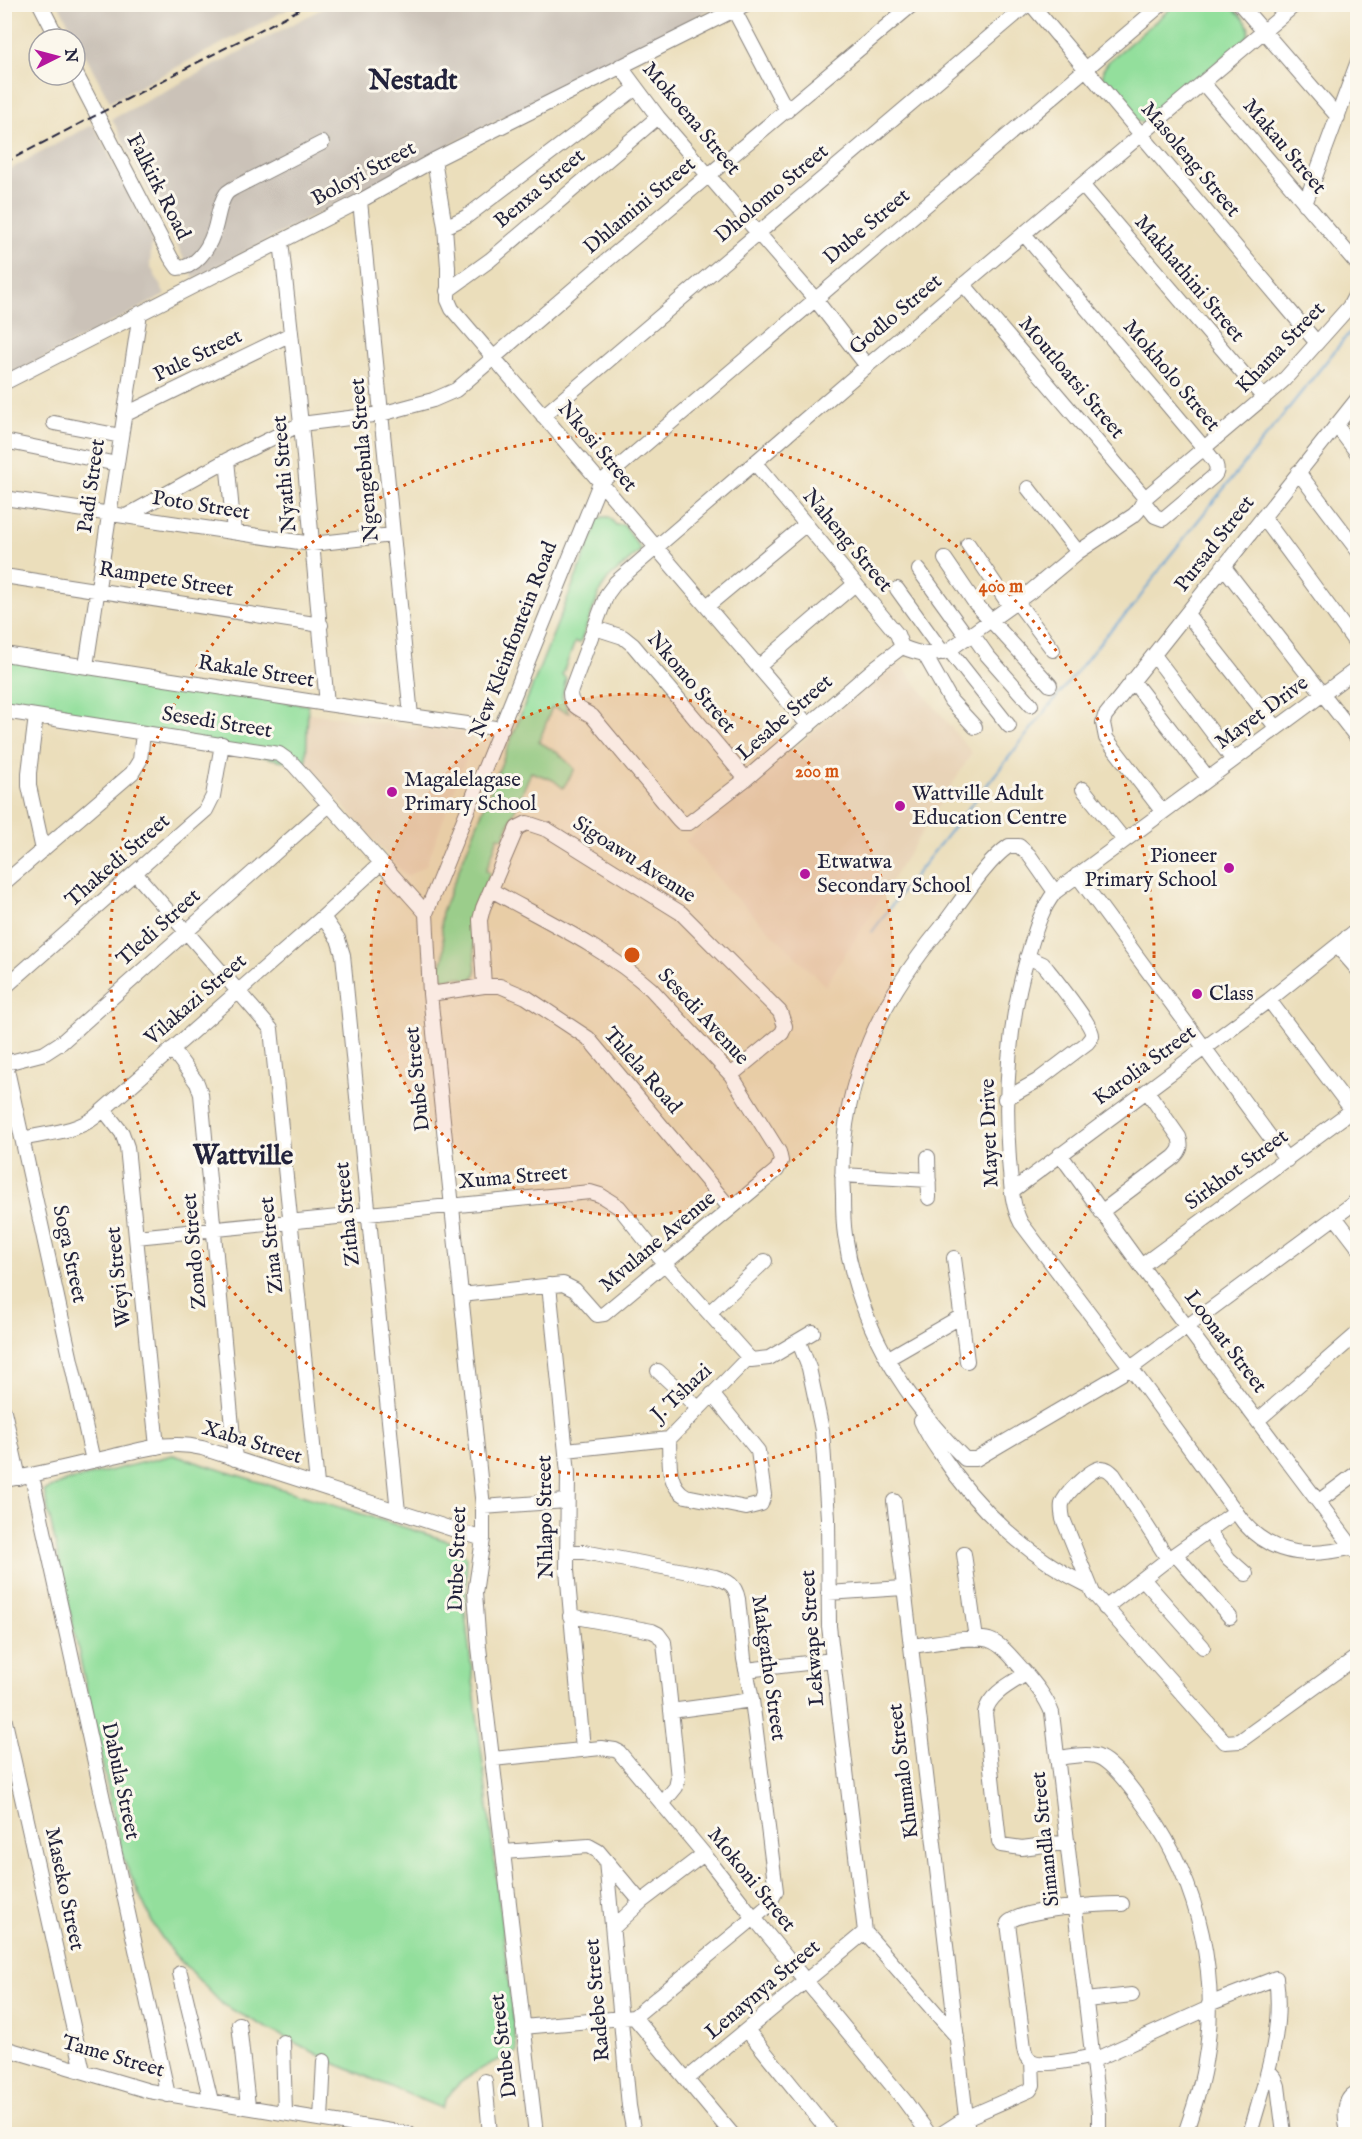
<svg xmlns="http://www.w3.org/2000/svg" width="1362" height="2139" font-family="'IM FELL English',serif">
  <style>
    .built { fill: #e8d3b7 }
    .industrial { fill: #cbc2b8 }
    .green { fill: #93df9c; stroke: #5a806c; stroke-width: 1.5 }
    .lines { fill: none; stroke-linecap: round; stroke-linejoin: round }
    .stream { stroke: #609fd2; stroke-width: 2 }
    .minor-casing { stroke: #86807b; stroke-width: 16 }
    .minor { stroke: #fff; stroke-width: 14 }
    .rail { stroke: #22223b; stroke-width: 2; stroke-dasharray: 9 4.5; stroke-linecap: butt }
    .ring { fill: none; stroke: #d45411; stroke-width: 3; stroke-dasharray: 3 6 }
    .poi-dot { fill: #b5179e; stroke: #fbf7ec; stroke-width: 2 }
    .labels { text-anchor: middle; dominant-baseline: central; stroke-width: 6; stroke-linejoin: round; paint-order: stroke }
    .street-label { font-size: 21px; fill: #22223b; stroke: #fbf7ec }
    .poi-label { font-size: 21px; fill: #22223b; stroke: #fbf7ec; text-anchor: start }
    .district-label { font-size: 27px; font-weight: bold; fill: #22223b; stroke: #fbf7ec }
    .centre { fill: #d45411; stroke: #fbf7ec; stroke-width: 3 }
    .ring-label { font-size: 18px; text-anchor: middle; font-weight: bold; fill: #d45411; stroke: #fbf7ec; stroke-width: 6; stroke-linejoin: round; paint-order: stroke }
  </style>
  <rect width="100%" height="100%" fill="#fbf7ec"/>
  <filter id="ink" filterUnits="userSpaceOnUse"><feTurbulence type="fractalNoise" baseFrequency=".0167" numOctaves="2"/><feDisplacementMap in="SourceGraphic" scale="12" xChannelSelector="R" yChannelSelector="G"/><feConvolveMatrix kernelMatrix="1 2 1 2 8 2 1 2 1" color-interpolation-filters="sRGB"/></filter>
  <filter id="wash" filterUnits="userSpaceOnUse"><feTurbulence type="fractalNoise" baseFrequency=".008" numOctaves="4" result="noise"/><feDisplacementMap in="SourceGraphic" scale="24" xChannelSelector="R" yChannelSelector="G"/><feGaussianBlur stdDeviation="1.35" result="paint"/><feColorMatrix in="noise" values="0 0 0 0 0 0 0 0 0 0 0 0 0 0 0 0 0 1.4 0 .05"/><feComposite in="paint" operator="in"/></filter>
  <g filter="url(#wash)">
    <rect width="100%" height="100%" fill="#ebdebb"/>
    <path class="built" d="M897,660L972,753L825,986L726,888L686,841Z
      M310,713L394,725L396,727L415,729L419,727L476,732L426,865L406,877L306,764L308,715Z"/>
    <path class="industrial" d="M59,5H296L110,102Z
      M329,5H719L194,278L112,119Z
      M93,124L152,238L150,265L165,295L5,378V172Z"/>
    <path class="green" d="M1175,5H1230C1238,14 1254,24 1247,37L1145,123L1137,121L1103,78V70L1109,61Z
      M603,517H609L616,525H624L641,550L608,579L601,589L580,643L575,642L562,675L566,678L562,697L569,713L552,707L539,742L558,753L575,769L563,788L553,780L531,772L503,838L498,837L486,871L490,873L472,919L476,973L471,981C468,980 461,977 457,977C452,977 449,982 443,978C434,971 443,963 444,956C445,941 439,927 442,912L594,532L597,519Z
      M5,659L308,705L306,764L301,767L299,764L22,709L5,702Z
      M173,1455L448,1541L467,1557L465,1613L517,2052C487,2066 456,2076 441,2108L334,2063L223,2005L171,1951L154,1926L123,1859L44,1491L64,1482Z"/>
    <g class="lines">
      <path class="stream" d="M872,932L894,902L1106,635L1133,607L1168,558L1358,322"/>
    </g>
  </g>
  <g filter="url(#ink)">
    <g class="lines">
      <defs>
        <path id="minor" d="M40,4L58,39
          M1031,4L1317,343
          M1240,4L1338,117
          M734,10L787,111
          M620,66L658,117L815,299L867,366
          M75,72L171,258L178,268C195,268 208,249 213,234C218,222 218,205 226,194C228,191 231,190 234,188L322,143
          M1203,83L1358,265
          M434,160L445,227L448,267V300L452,309L809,726
          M1083,186L1264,398
          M360,201L411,716
          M1305,204L1358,61
          M445,227L466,217L636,88
          M1024,234L1204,448C1210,457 1222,466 1214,476L1163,519L1155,516L1144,502
          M281,241L301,424L327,704
          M964,285L1145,498
          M447,291L490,260L658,117
          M4,383L360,201L434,160L746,4
          M124,415L291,334
          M543,416L1028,4
          M54,423L121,436
          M1336,425L1358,454
          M4,441L117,464
          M227,460L234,532
          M755,463L897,634L902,647
          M1298,472L1358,551
          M1028,488L1078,552
          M4,498L312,544L392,535
          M126,516L227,460L301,424L381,414L433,400L456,390L598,268L913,4
          M1263,517L1358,646
          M968,544L1010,606
          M945,559L975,603L1050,685
          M1223,566L1358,739
          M919,570L968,638
          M4,576L321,625
          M897,589L943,653
          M1017,602L1053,650
          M707,606L806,524
          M1187,614L1276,727
          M595,628L623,637L633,645L746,779
          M973,635L987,655L1031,705
          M902,647L877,666L746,779L689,823H682L678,819L592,716C582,709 570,708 570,693L607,594L616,582L867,366L1296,4
          M902,647C919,654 932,657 949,650L1030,592L1078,552L1134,515L1138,511L1145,498L1283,381L1349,307L1358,290
          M949,650L1009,726
          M4,654L327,704L502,729
          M925,655L951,701L975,727
          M1154,655L1233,760
          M86,666L140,313
          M758,667L855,584
          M1358,668L1055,892C1040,911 1035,932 1028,955C1008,1023 1004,1090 1009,1160C1011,1181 1011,1204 1021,1223L1131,1368L1244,1523C1275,1559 1315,1557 1358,1546
          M1132,680L1208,778
          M4,711L279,754L293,764L426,913
          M36,716L29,773V786L43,850
          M1083,789L1124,840
          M1162,811L1106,738L1103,723L1105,716L1358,398
          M135,873L271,1029L317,1484
          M1077,875L1287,1160
          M4,883L132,773L140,760L143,733
          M1055,892L1029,855L1019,846H1009C986,861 958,906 940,929C912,963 887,999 870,1040C849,1089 840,1142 843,1195C843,1208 843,1222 845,1235C858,1323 903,1398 965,1459H976L1131,1368L1358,1200
          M323,917L338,939L343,955L398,1512
          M1347,937L1358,950
          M1338,947L1358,970
          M484,986L480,920L483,908L517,828L527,823L548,830L681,913L780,1012L785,1026L782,1033L731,1075
          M4,988L206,810L213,796L222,744
          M430,994L484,986H500L526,997L588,1038L730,1208
          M1269,1000L1352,1110
          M172,1049L197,1083L201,1094L235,1459
          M4,1056L93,1461
          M6,1063L45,1053L62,1042L329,805
          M1005,1099L1037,1081L1087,1043C1089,1040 1092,1038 1092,1035C1093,1026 1055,979 1048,970L1043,964L1027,957
          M104,1110L122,1133L127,1147L157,1447
          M23,1139C46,1133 76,1132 95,1117L323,917L381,863
          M1060,1154L1141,1266L1356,1552
          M928,1157L929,1198
          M842,1175L929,1180
          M1012,1191L1269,1000L1358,929
          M1101,1212L1174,1157C1181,1150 1182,1146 1179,1137L1147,1091
          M1335,1217L1358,1247
          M136,1237L590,1192L600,1195L619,1207L664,1263L751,1360L769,1358L813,1332
          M954,1258L967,1361
          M1141,1266L1358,1106
          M549,1285L568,1473L567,1570L583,1749
          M461,1295L563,1284L575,1290L597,1315L604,1314L777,1170L781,1161L779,1152L731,1075L651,989C605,948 545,920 491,890
          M709,1313L765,1261
          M799,1342L809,1368L822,1430L828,1518L829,1626L865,1932
          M887,1359L960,1317
          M658,1371L698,1408
          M4,1411L19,1478
          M1258,1420L1358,1333
          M921,1421C926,1432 933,1443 940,1453C977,1509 1028,1557 1089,1586
          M669,1439C670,1459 666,1485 686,1496L746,1508L761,1504L764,1495L758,1451L712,1394
          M566,1450L669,1439L748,1358
          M32,1476L168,2095
          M4,1480C42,1474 78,1464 114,1456C145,1449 171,1440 202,1448L483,1539
          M894,1501L968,2134
          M1319,1501L1358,1472
          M483,1507L566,1501
          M1208,1531L1229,1559L1246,1574
          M964,1554L976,1639
          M1175,1554L1230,1617
          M568,1555L573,1552H584L715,1577C728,1581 735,1584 738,1599L744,1659L752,1700L776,1891L768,1906L754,1918L634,2017
          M1168,1559L1114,1475C1110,1471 1107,1468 1101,1468C1090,1469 1065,1494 1062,1504C1061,1509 1062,1514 1063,1519L1093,1593L1225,1742L1240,1741L1358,1656
          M1143,1579L1203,1647
          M828,1593L903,1588
          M1105,1608L1168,1559L1235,1512
          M570,1616L652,1631L658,1634L664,1642L678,1778L676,1787L663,1803
          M911,1646C931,1644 971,1635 989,1640C1004,1645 1014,1661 1024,1671C1035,1684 1046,1697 1052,1713L1099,2113V2128L1094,2134
          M746,1670L833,1660
          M1026,1674C1010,1684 989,1694 985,1713L999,1841L1001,1845L1022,1848L1068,1842
          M671,1711L752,1700
          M4,1717L83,2071
          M1058,1758C1069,1757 1083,1753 1095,1756C1112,1759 1137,1796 1148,1811C1200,1885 1221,1979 1204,2068C1200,2091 1192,2113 1185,2134
          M493,1759L601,1748L615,1750L619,1752L704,1854L754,1918L904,2100L929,2134
          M503,1852L589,1846L598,1851L641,1902
          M606,1861L629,2106L634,2134
          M613,1928L641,1902L704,1854
          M865,1932L957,2037
          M180,1973L211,2101
          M1086,2000L1132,1995
          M1209,2004L1276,1978C1284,2033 1264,2083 1250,2134
          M239,2024L248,2106
          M523,2027L634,2017L732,2134
          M747,2030L831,2134
          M283,2042L285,2113
          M4,2048L149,2091L409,2134
          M1093,2056C1081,2059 1042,2067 1032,2061C1024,2058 1024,2048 1023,2040L1008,1923C1019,1909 1102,1904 1122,1904
          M1094,2060L1209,2008
          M1268,2070L1275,2078L1278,2086L1284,2134
          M687,2079L865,1932
          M485,2081L490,2134
          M321,2119L324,2061
          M536,2134L479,1647L475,1593L483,1539V1507L430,994L426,913L600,483L1162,4
          M941,2134L966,2118L1030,2090L1033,2085L1032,2061
          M1348,2134C1346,2119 1340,2099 1358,2092"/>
      </defs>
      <use href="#minor" class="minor-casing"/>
      <use href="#minor" class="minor"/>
      <path class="rail" d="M4,163L310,4"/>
    </g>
  </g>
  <circle cx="632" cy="955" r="261" fill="#d45411" fill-opacity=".12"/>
  <g class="ring">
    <circle cx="632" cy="955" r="261"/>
    <circle cx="632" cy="955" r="522"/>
  </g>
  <g class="poi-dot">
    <circle cx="392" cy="792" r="6"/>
    <circle cx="900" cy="806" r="6"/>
    <circle cx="1229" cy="868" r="6"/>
    <circle cx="805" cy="874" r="6"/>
    <circle cx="1197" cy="994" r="6"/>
  </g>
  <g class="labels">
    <g class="street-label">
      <text transform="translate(691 119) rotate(50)">Mokoena Street</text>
      <text transform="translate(1284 147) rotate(50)">Makau Street</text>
      <text transform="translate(1190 160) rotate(50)">Masoleng Street</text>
      <text transform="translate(364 174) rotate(-28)">Boloyi Street</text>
      <text transform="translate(158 187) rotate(63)">Falkirk Road</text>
      <text transform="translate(540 189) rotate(-40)">Benxa Street</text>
      <text transform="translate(772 194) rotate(-40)">Dholomo Street</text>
      <text transform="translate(640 206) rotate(-40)">Dhlamini Street</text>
      <text transform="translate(867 227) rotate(-40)">Dube Street</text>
      <text transform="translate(1189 279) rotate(50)">Makhathini Street</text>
      <text transform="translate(896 315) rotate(-40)">Godlo Street</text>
      <text transform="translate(1281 348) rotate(-46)">Khama Street</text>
      <text transform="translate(198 356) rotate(-26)">Pule Street</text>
      <text transform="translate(1171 376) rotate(50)">Mokholo Street</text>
      <text transform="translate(1071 378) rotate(50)">Moutloatsi Street</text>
      <text transform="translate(597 447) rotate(50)">Nkosi Street</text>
      <text transform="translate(365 460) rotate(-95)">Ngengebula Street</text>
      <text transform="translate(285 474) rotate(-95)">Nyathi Street</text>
      <text transform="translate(92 486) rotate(-82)">Padi Street</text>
      <text transform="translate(201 506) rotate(9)">Poto Street</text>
      <text transform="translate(847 541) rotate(50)">Naheng Street</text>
      <text transform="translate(1215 544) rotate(-52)">Pursad Street</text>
      <text transform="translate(166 580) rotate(9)">Rampete Street</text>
      <text transform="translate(514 640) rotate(-69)">New Kleinfontein Road</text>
      <text transform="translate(256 672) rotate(9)">Rakale Street</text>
      <text transform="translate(691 683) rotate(50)">Nkomo Street</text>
      <text transform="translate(1262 713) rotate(-36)">Mayet Drive</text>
      <text transform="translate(785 718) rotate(-41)">Lesabe Street</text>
      <text transform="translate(217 723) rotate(9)">Sesedi Street</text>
      <text transform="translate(634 860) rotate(33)">Sigoawu Avenue</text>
      <text transform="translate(118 861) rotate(-41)">Thakedi Street</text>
      <text transform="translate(159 928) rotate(-42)">Tledi Street</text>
      <text transform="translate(196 1000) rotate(-41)">Vilakazi Street</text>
      <text transform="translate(703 1017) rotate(47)">Sesedi Avenue</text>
      <text transform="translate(1145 1066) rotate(-36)">Karolia Street</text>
      <text transform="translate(642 1071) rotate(49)">Tulela Road</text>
      <text transform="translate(418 1079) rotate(-96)">Dube Street</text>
      <text transform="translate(990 1133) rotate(-92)">Mayet Drive</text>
      <text transform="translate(1237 1170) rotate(-36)">Sirkhot Street</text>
      <text transform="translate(513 1178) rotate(-5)">Xuma Street</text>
      <text transform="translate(348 1214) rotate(-96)">Zitha Street</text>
      <text transform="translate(658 1242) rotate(-40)">Mvulane Avenue</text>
      <text transform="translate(272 1245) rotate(-96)">Zina Street</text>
      <text transform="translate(195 1251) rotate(-95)">Zondo Street</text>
      <text transform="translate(69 1254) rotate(78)">Soga Street</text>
      <text transform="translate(119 1277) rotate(-96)">Weyi Street</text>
      <text transform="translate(1225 1342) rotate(53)">Loonat Street</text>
      <text transform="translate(682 1393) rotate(-43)">J. Tshazi</text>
      <text transform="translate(252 1443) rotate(17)">Xaba Street</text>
      <text transform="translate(546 1517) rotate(-91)">Nhlapo Street</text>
      <text transform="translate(458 1559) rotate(-88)">Dube Street</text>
      <text transform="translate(813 1638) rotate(-94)">Lekwape Street</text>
      <text transform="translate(768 1668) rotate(82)">Makgatho Street</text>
      <text transform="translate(904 1771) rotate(-97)">Khumalo Street</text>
      <text transform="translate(120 1781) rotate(78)">Dabula Street</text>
      <text transform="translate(1046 1839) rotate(-96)">Simandla Street</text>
      <text transform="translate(751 1880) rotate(51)">Mokoni Street</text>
      <text transform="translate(64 1889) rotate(78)">Maseko Street</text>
      <text transform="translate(763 1990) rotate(-40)">Lenaynya Street</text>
      <text transform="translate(598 2000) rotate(-95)">Radebe Street</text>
      <text transform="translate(504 2046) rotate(-97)">Dube Street</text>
      <text transform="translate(113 2057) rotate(16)">Tame Street</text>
    </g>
    <g class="poi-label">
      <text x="404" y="780">Magalelagase<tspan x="404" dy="24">Primary School</tspan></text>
      <text x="912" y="794">Wattville Adult<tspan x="912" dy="24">Education Centre</tspan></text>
      <text x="1217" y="856" text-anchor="end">Pioneer<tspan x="1217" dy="24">Primary School</tspan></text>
      <text x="817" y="862">Etwatwa<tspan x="817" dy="24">Secondary School</tspan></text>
      <text x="1209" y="994">Class</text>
    </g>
    <g class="district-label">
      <text x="413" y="82">Nestadt</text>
      <text x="243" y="1157">Wattville</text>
    </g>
  </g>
  <circle cx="632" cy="955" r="9" class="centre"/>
  <g class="ring-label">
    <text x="1001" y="592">400 m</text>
    <text x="817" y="777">200 m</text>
  </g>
  <rect width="1362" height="2139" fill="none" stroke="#fbf7ec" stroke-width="24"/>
  <g transform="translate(57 57) rotate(84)"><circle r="28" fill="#fbf7ec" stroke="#a4a2a5" stroke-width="1.5"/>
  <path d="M0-4.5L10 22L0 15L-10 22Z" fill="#b5179e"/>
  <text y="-9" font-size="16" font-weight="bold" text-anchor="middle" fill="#22223b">N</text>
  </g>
</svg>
